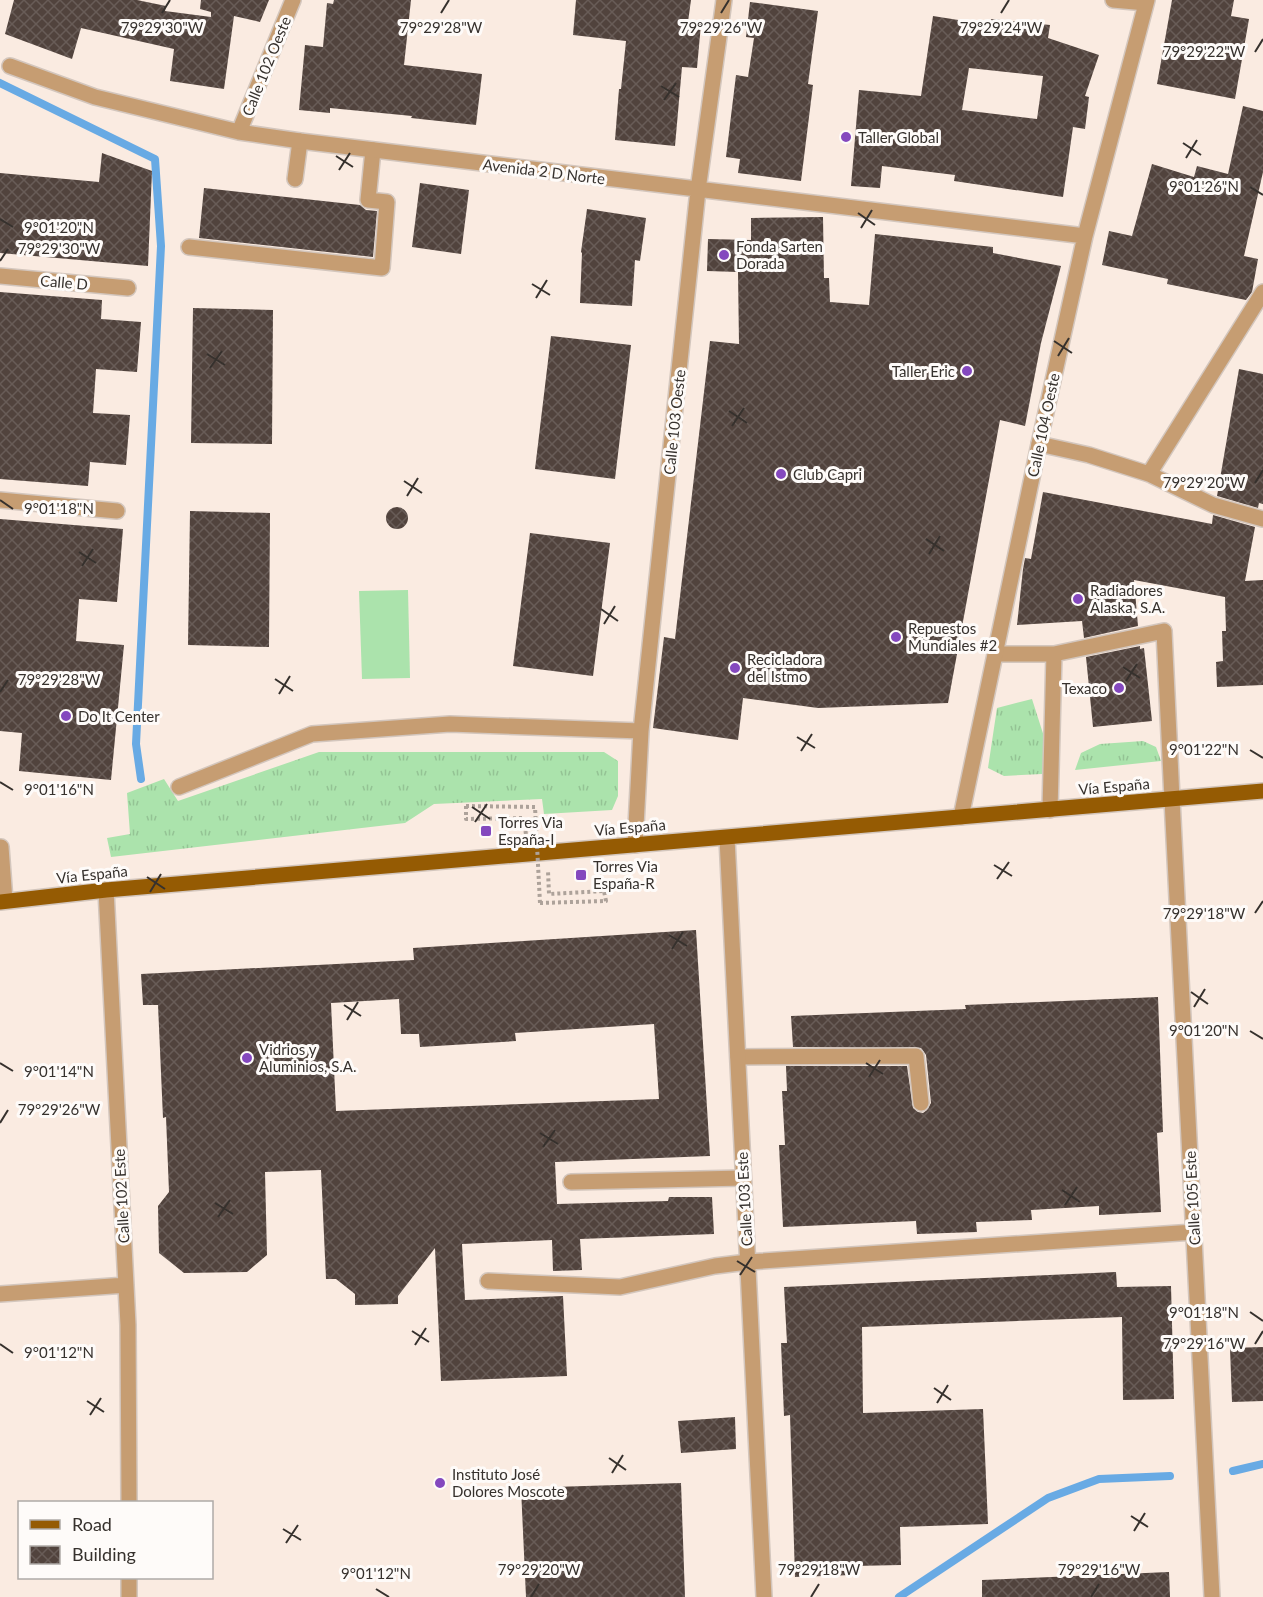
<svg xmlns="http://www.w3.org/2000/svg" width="1263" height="1597" font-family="Lato,sans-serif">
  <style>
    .grass { fill: url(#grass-tufts) }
    .pitch { fill: #abe3ac }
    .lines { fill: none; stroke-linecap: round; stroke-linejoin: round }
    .stream { stroke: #68aae4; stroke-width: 8 }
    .building { fill: url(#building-cross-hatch); fill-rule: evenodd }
    .lane-casing { stroke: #d3c6bd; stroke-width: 18 }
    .street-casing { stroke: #d3c6bd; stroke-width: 18 }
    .primary-casing { stroke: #d3c6bd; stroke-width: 18 }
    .path { stroke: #ada29a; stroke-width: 4; stroke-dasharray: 3 3; stroke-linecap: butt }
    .lane { stroke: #c69d72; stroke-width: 15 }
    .street { stroke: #c69d72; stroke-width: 15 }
    .primary { stroke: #955b03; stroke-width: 15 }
    .path-bridge { stroke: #ada29a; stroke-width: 4; stroke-dasharray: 3 3; stroke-linecap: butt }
    .ticks { fill: none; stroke: #36312d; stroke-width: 2 }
    .poi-dot { fill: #8448be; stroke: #fefbf9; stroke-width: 2 }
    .labels { text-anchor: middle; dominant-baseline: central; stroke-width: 6; stroke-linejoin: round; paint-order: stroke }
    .street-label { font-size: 15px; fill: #36312d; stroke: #fefbf9 }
    .poi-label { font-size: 15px; fill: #36312d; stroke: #fefbf9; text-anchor: start }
    .ticks-label { font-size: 15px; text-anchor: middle; fill: #36312d; stroke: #fefbf9; stroke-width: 6; stroke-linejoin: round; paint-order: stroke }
  </style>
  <defs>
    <pattern id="grass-tufts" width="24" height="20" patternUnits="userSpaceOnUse" patternTransform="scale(1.5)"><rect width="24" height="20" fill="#abe3ac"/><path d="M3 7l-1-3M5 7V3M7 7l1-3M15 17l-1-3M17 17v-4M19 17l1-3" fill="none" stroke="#94c394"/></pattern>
    <pattern id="building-cross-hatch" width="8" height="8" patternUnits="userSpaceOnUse" patternTransform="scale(1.5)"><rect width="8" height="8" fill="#51433d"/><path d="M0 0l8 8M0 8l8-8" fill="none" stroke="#685c57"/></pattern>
  </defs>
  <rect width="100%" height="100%" fill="#faebe1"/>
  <path class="grass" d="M1032,699L1047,746L1042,774L1004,776L988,768L997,708Z
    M1143,741L1156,747L1161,761L1075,770L1081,753L1100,744Z
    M319,752H604L618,761V796L612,810L544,814L542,799L434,804L405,823L111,857L107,838L130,834L127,793L164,779L178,801Z"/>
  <path class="pitch" d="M408,590L410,678L362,679L359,591Z"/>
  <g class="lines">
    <path class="stream" d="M0,83L155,159L161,246L136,744L141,779
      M1233,1471L1263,1464
      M899,1597L1048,1498L1099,1479L1170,1476"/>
  </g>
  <path class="building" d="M14,0H137L166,6L165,11L211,17V12L200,9L201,0H269L260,22L234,16L224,89L170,81L174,49L81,28L72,59L5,34Z
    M334,0H411L404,65L482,74L476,125L411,118L412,116L330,108V113L299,110L305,45L323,47L327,3L333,4Z
    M576,0H691L688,22L701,24L697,68L682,67L675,146L615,140L619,89H621L626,41L573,35Z
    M1172,0H1234L1231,16L1249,19L1235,99L1157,84Z
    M750,2L818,11L808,84L813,85L801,181L738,173L740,159L726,157L736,75L748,77L754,38L746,37Z
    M933,16L990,25L991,19L1050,25L1048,38L1099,55L1085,96L1089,97L1085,129L1073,127L1063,197L954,181L955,175L882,166L880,188L851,186L859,90L921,96ZM969,68L1043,76L1037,119L962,110Z
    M1243,106L1263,111V172L1244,256L1258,259L1252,292L1246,300L1167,284L1168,279L1102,265L1109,231L1132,236L1152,164L1194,177L1197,166L1228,174Z
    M102,153L152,171L148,266L0,253V173L99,182Z
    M420,183L469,190L461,254L412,247Z
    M204,188L360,205L366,210L377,211L373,257L199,238Z
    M587,209L646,218L640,261L635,260L632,306L580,303L582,253L581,252Z
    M823,217L824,278H829L830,302L869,305L875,234L993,247V253L1061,266L1041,343L1025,426L1000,420L948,703L818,708L743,698L738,740L653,728L664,637L675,639L710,341L739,344L738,272L707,271L708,239L751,240V218Z
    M0,292L102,300L101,319L141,322L137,372L96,369L93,413L130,415L126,465L90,462L88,486L0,479Z
    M193,308L273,310L272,444L191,443Z
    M551,336L631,345L615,479L535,469Z
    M1239,369L1263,374V504L1259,503L1258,508L1217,496Z
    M1043,492L1212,524L1213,515L1255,527L1245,581L1263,580V685L1217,687L1216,662L1223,661L1222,631H1226L1225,597L1134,580L1138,626L1084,638L1082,621L1017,625L1023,569L1025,558L1031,559Z
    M386 518a11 11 0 1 1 22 0a11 11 0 1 1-22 0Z
    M190,511L270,513L269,647L188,645Z
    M0,519L123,529L117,602L79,599L76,641L124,645L111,780L19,771L22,733L0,731Z
    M530,533L610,543L593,676L513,666Z
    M1140,646V649L1144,648L1152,721L1093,727L1086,657Z
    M696,930L710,1156L555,1162L557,1204L668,1201L669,1197H712L714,1234L580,1239L582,1270L553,1271L552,1240L462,1244L465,1300L563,1296L567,1376L441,1381L435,1248L398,1296V1304L355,1305V1294L336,1279H326L321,1170L265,1172L267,1255L247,1272L184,1273L159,1253L158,1206L169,1192L166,1117L163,1118L158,1005H143L141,974L414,960L413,948ZM399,999L401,1034H419L420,1047L516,1041L515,1033L654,1024L659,1099L336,1111L331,1003Z
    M1158,997L1163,1132L1157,1133L1161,1212L1099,1215V1206L1031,1210L1032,1220L976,1222L977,1232L917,1234L916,1221L783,1227L779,1145H785L782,1091H787L786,1066H907L913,1108L918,1112L923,1113L927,1110L931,1103L926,1055L921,1048L793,1047L791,1016L966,1009L965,1005Z
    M1116,1272L1117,1287L1171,1286L1174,1399L1123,1400L1122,1317L862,1327L863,1413L983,1409L988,1524L900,1527L901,1565L853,1566V1575L795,1577L790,1415L784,1416L781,1343H787L784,1287Z
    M1263,1347V1401L1232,1402L1230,1348Z
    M735,1417L736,1449L681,1453L678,1421Z
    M681,1483L685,1597H526L521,1488Z
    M1169,1572L1170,1597H982V1580Z"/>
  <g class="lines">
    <defs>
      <path id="lane" d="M295,179L300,141
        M189,247L382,268L387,202L368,200L373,150
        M1039,444L1089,455L1149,474L1213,505L1263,519
        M1149,474L1263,292
        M996,654H1054
        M1050,810L1054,654L1164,631L1172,799
        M1,847L5,901
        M738,1057L916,1056L921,1103
        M571,1182L743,1178
        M488,1281L620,1287L715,1266L748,1262"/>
      <path id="street" d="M1113,0L1146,3
        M10,66L95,97L239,132L300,141L1085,236
        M239,132L293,0
        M0,276L128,288
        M0,500L117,511
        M179,787L312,734L450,724L641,731
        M1172,799L1212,1597
        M961,817L1039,444L1085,236L1147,0
        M727,838L764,1597
        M635,845L641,731L698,190L724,0
        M106,890L128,1325L129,1502
        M748,1262L1194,1232
        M0,1294L126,1285
        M129,1597V1578"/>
      <path id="primary" d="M0,902L106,890L1263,791"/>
    </defs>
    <use href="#lane" class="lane-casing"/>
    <use href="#street" class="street-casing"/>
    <use href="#primary" class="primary-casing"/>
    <path class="path" d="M466,806V819L524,818L526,835
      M540,903L606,901L604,891L549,894L548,871"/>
    <use href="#lane" class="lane"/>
    <use href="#street" class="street"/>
    <use href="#primary" class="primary"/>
    <path class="path-bridge" d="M466,806L535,807L540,903"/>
  </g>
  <path class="ticks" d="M162,13L170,0M441,13L449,0M721,13L729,0M1001,13L1009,0M1255,52L1263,39M661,86L679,97M664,100L676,83M1183,143L1201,155M336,156L353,167M1186,158L1197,140M339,170L350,153M1250,187L1263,195M858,213L875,225M0,219L13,227M861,228L872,210M0,261L8,249M532,284L550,295M536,298L547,280M1054,341L1072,353M207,354L225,365M1058,356L1069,338M210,368L222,351M729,411L747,423M732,426L744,408M404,481L422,493M1255,483L1263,470M407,496L418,478M0,500L13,509M926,539L944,551M79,552L96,563M929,554L940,536M82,566L93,549M601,609L618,621M604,624L615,606M1123,667L1140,678M275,679L293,691M1126,681L1137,664M0,692L8,680M279,694L290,676M797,737L815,748M1250,750L1263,758M801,751L812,734M0,782L13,790M472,807L490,819M475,822L487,804M994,865L1012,876M147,877L165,889M997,879L1009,862M150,892L161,874M1255,913L1263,901M669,935L687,946M672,949L683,932M1191,992L1208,1004M344,1005L361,1016M1194,1007L1205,989M347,1020L358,1002M1250,1031L1263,1039M0,1063L13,1071M866,1063L883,1074M869,1077L880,1060M0,1123L8,1110M540,1133L558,1144M543,1147L555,1130M1062,1190L1080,1202M215,1203L233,1214M1065,1205L1077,1187M218,1217L230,1200M737,1261L755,1272M740,1275L752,1257M1250,1312L1263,1321M412,1331L429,1342M0,1344L13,1353M1255,1344L1263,1331M415,1345L426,1328M934,1388L951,1400M87,1401L104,1412M937,1403L948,1385M90,1415L101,1398M609,1458L626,1470M612,1473L623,1455M1131,1516L1148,1527M283,1529L301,1540M1134,1531L1145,1513M286,1543L298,1525M376,1589L389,1597M531,1597L539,1584M811,1597L819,1584M1091,1597L1099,1584"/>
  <g class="poi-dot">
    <circle cx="846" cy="137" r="6"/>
    <circle cx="724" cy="255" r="6"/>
    <circle cx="967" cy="371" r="6"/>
    <circle cx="781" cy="474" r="6"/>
    <circle cx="1078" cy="599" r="6"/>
    <circle cx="896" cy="637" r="6"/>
    <circle cx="735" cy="668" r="6"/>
    <circle cx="1119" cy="688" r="6"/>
    <circle cx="66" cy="716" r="6"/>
    <rect x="480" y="825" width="12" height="12" rx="3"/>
    <rect x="575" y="869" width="12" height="12" rx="3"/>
    <circle cx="247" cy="1058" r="6"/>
    <circle cx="440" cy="1483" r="6"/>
  </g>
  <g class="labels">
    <g class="street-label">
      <text transform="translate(266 66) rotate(-68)">Calle 102 Oeste</text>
      <text transform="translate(544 171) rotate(7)">Avenida 2 D Norte</text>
      <text transform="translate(64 282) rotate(5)">Calle D</text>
      <text transform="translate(674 422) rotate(-84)">Calle 103 Oeste</text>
      <text transform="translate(1043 425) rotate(-78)">Calle 104 Oeste</text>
      <text transform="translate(1114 786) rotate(-5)">Vía España</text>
      <text transform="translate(630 827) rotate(-5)">Vía España</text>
      <text transform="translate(92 874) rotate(-6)">Vía España</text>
      <text transform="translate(121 1196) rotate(-93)">Calle 102 Este</text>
      <text transform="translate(1192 1198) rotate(-93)">Calle 105 Este</text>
      <text transform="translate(744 1199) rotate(-93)">Calle 103 Este</text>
    </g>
    <g class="poi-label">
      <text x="858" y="137">Taller Global</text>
      <text x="736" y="246">Fonda Sarten<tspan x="736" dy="17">Dorada</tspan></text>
      <text x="955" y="371" text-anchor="end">Taller Eric</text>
      <text x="793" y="474">Club Capri</text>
      <text x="1090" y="590">Radiadores<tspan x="1090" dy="17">Alaska, S.A.</tspan></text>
      <text x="908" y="628">Repuestos<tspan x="908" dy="17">Mundiales #2</tspan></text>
      <text x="747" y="659">Recicladora<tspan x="747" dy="17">del Istmo</tspan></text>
      <text x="1107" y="688" text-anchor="end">Texaco</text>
      <text x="78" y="716">Do It Center</text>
      <text x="498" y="822">Torres Via<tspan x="498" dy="17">España-I</tspan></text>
      <text x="593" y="866">Torres Via<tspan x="593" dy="17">España-R</tspan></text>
      <text x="259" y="1049">Vidrios y<tspan x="259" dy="17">Aluminios, S.A.</tspan></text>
      <text x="452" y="1474">Instituto José<tspan x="452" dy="17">Dolores Moscote</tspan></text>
    </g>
  </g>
  <g class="ticks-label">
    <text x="162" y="33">79°29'30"W</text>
    <text x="441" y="33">79°29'28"W</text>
    <text x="721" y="33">79°29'26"W</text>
    <text x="1001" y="33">79°29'24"W</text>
    <text x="1204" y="57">79°29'22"W</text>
    <text x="1204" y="192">9°01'26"N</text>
    <text x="59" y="233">9°01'20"N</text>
    <text x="59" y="254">79°29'30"W</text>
    <text x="1204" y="488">79°29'20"W</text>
    <text x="59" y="514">9°01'18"N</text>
    <text x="59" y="685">79°29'28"W</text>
    <text x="1204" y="755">9°01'22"N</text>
    <text x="59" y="795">9°01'16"N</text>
    <text x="1204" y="919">79°29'18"W</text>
    <text x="1204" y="1036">9°01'20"N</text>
    <text x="59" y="1077">9°01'14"N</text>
    <text x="59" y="1115">79°29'26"W</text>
    <text x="1204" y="1318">9°01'18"N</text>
    <text x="1204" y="1349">79°29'16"W</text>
    <text x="59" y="1358">9°01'12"N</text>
    <text x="539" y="1575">79°29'20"W</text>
    <text x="819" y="1575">79°29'18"W</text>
    <text x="1099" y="1575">79°29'16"W</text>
    <text x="376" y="1579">9°01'12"N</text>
  </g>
  <rect x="18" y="1501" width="195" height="78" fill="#fefbf9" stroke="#aeaaa7" stroke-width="1.5"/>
  <rect x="30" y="1520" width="30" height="9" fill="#955b03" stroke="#aeaaa7" stroke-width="1.5"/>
  <text x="72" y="1531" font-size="18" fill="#36312d">Road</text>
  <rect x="30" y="1546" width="30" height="18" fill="url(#building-cross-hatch)" stroke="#aeaaa7" stroke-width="1.5"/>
  <text x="72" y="1561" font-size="18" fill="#36312d">Building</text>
</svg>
